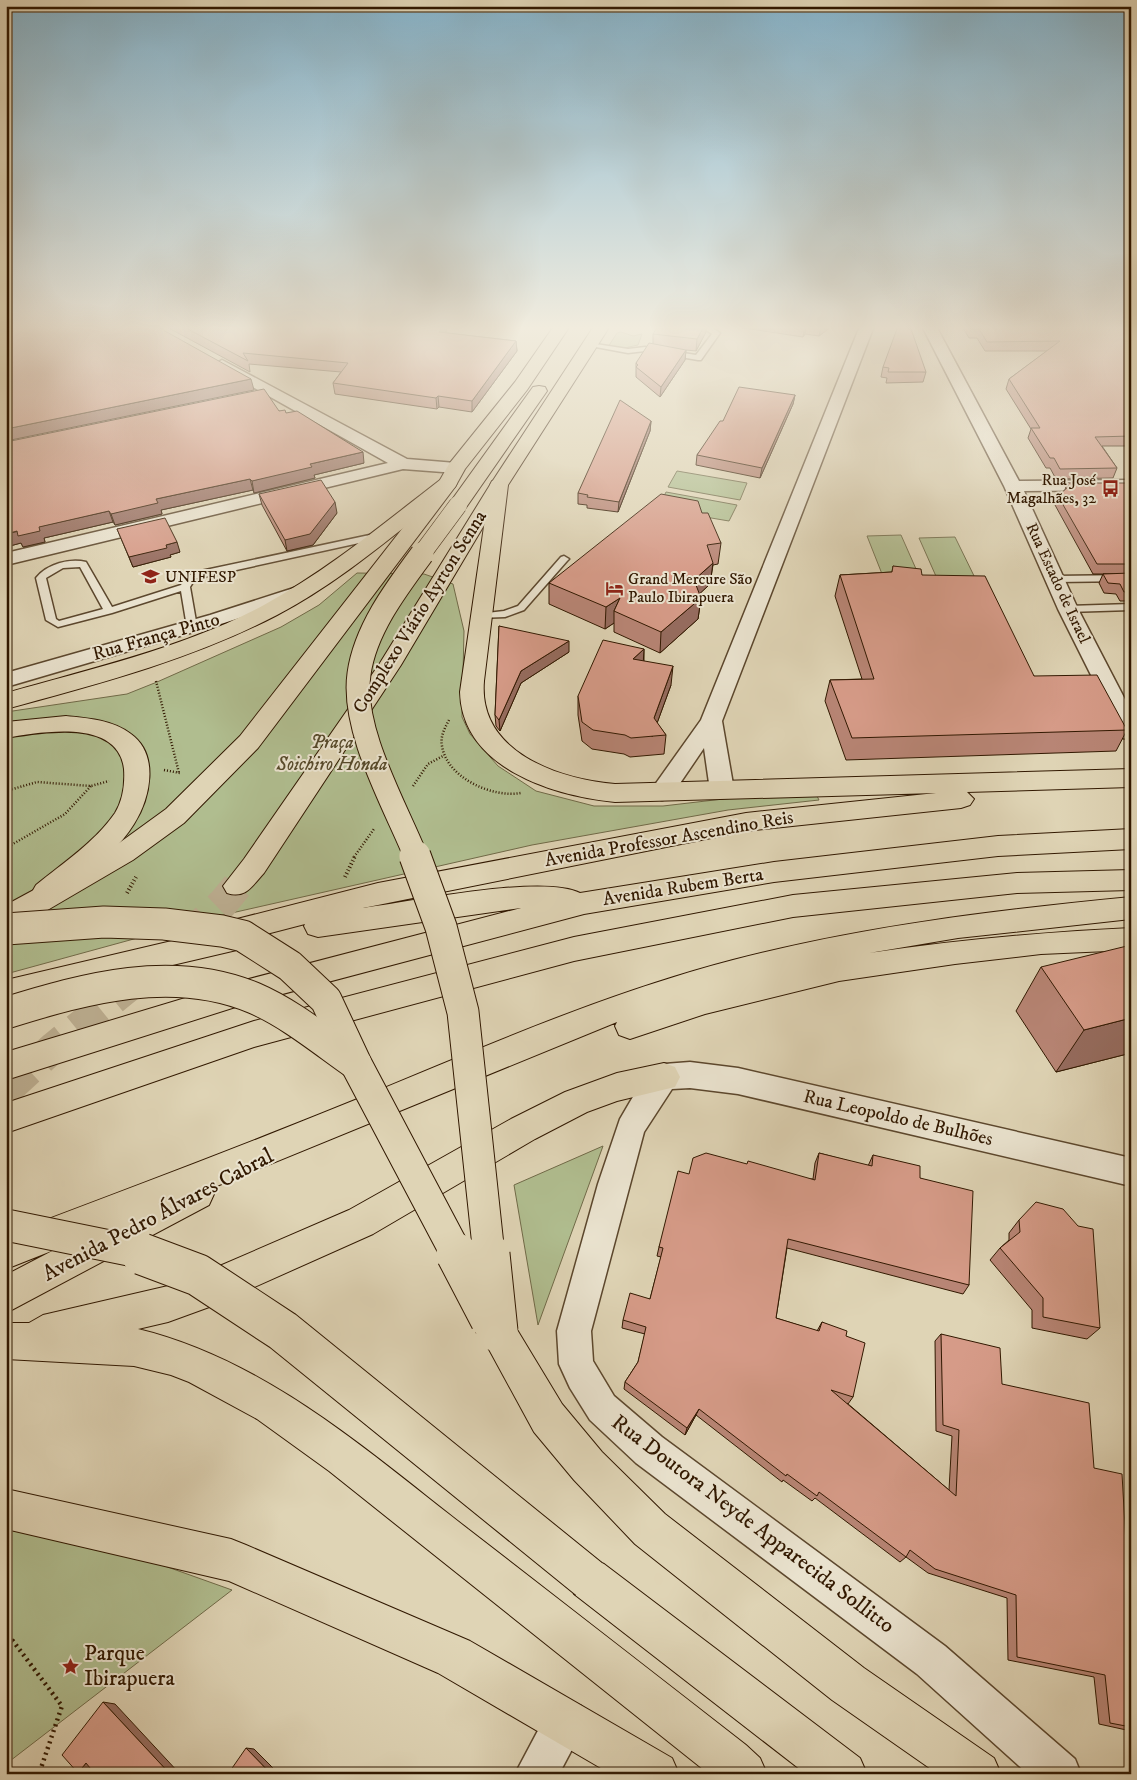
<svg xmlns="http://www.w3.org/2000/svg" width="1137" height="1780" font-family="'IM FELL DW Pica',serif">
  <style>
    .green { fill: #b0bd8f; stroke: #706a48 }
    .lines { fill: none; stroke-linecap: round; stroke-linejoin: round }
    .highway-tunnel { stroke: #bcae91; stroke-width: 31; stroke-dasharray: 31 16; stroke-linecap: butt }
    .lane-casing { stroke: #5c472d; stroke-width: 3 }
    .street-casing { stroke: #5c472d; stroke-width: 3 }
    .primary-casing { stroke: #311800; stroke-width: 2 }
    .highway-casing { stroke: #311800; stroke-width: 2 }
    .path-far2 { stroke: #311800; stroke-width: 2.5; stroke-dasharray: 1 2; stroke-linecap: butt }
    .path-far1 { stroke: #311800; stroke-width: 4; stroke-dasharray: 1 2.5; stroke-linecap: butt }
    .path { stroke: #311800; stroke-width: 4.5; stroke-dasharray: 2 4; stroke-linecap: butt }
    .lane { fill: #eae3cf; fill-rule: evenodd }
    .street { fill: #eae3cf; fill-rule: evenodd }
    .primary { fill: #dfd4b5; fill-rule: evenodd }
    .highway { fill: #dfd4b5; fill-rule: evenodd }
    .primary-bridge-far3-casing { stroke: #311800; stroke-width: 19; stroke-linecap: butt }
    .primary-bridge-far2-casing { stroke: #311800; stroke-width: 25; stroke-linecap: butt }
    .primary-bridge-far1-casing { stroke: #311800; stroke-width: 33; stroke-linecap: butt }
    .primary-bridge-casing { stroke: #311800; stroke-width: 43; stroke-linecap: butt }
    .highway-bridge-casing { stroke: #311800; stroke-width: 33; stroke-linecap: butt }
    .primary-bridge-far3 { stroke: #dfd4b5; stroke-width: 18 }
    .primary-bridge-far2 { stroke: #dfd4b5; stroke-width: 23 }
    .primary-bridge-far1 { stroke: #dfd4b5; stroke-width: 31 }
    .primary-bridge { stroke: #dfd4b5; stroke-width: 41 }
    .highway-bridge { stroke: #dfd4b5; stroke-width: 31 }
    .wall { fill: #b88575; stroke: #311800 }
    .shaded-wall { fill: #966c5f; stroke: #311800 }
    .building { fill: #d69b88; stroke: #311800 }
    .labels { text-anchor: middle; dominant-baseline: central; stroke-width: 4; stroke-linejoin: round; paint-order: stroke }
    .far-poi-label { font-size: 16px; fill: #311800; stroke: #eae3cf; text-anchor: start }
    .far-street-label { font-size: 16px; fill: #311800; stroke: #eae3cf }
    .street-label { font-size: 19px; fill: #311800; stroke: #eae3cf }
    .park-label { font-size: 19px; font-style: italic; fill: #574a2b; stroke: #eae3cf }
    .near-street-label { font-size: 22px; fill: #311800; stroke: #eae3cf }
    .near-poi-label { font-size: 22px; fill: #311800; stroke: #eae3cf; text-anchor: start }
  </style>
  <rect width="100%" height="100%" fill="#dfd4b5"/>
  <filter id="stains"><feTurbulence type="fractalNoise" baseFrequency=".004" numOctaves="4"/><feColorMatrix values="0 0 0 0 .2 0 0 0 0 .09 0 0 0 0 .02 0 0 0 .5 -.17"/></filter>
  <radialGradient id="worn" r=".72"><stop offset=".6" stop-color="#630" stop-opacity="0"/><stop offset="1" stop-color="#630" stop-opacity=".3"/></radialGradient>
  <path class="green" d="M621,332L633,336L642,334L638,345L620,349L608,347L617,333Z
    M677,471L747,483L740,500L668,487Z
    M666,492L737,505L729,521L658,509Z
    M901,535L920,578L884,579L867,536Z
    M955,537L977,582L939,583L919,538Z
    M357,573L424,574L453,584L464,631L462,717L470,734L498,766L536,791L594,806H663L723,799L815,792L819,800L728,810L532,845L214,917L6,974V712L127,694L157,682L281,627L319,605Z
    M603,1146L538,1325L514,1185Z
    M6,1526L117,1549L232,1590L6,1764Z"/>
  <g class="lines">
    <path class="highway-tunnel" d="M184,940L223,903L237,886
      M6,1091L54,1047L138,979"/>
    <defs>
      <path id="lane" d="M701,326H709L720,333L701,360H698L645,351L628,353L585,345L589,343L628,349L645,347L696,355L712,334Z
        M379,533L384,536L382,538L195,579L190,587L197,627L192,630L187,627L181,591L112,613L58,627L46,620L36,578C47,564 70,558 86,562L112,607L181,585L186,577L196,572ZM80,567L103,609L59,621L56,619L46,578L63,568Z
        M564,556L569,559L567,561L524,610L505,617L478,618V614L504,611L518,606L561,557Z
        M1131,575V581L1056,582L1051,579L1056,576Z
        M1131,604V610L1068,612L1063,609L1068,606Z"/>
      <path id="street" d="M860,326H874L722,721L734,790L730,796L722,798L714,796L710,790L704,748L670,798L662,800L654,798L650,792L654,786L701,720Z
        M922,326H936L1019,481L1131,480V490L1024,491L1078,609L1131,711V740L1123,738L1120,733L1058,609L1004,486Z
        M222,360L407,459L456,463L462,464L464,468L462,472L456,473L403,469L6,565V553L388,463L217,367L215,364Z
        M300,586L307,588L310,592L307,596L224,623L6,687V673L210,615Z
        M690,1062L738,1068L1131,1158V1186L738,1094L690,1088L672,1089L644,1132L591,1331L593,1361L614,1396L662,1437L945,1646L1075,1759L1081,1774H1028L917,1674L636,1463L590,1420L570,1388L559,1364L557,1331L598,1184L620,1119L634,1095L654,1068L664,1064Z
        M566,1700L581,1706L587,1721L559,1774H515L551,1706Z"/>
      <path id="primary" d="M554,326H570L527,390L465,469L455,487C397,532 342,581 277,615C193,659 98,684 6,709V693C93,668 184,648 264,605C328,570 383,524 440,480L449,464L515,382Z
        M594,326H610L508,485L401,665L264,873C252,886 246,899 227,893L223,886L244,859L380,663L490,485Z
        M539,386L545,387L547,391L465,509H451L448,505L451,501L533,387Z
        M66,716C88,718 113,720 131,734C160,755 150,799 134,824C121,845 102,861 84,876C74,884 60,901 47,902C44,903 40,901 36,899L32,892L36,885C63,863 95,842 115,813C123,800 125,783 124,769C118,718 41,732 6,738V722Z
        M497,1313L510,1318L562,1404L602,1452L665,1514L864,1668L994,1758L1001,1774H938L832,1700L635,1544L574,1480L534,1432L479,1331L484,1318Z
        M589,1558L604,1564L860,1758L867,1774H806L574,1594L568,1579L574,1564Z"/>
      <path id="highway" d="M448,477L455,479L457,483L455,487L258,748L184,823L133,860L39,915L6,928V905L115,846L166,809L240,736L441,479Z
        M499,479L506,481L508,485L484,681C478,752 558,779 615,784L1131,769V787L967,792L974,799L970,805L961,808L746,831L363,908C410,902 543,874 580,893L774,862L998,836L1131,829V849L998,856L774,882L584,914L245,1004L6,1080V1052L245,980L521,908L318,937L308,934L304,926L305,924L255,937L251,946L241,949L6,1004V980L210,932L237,919L378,883L746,813L936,793L615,802C553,796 462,768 460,692L490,485L492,481Z
        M1131,870V890L1017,893L793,917L574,961L254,1047L6,1133V1103L254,1021L574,937L793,895L1017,873Z
        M1131,897V919L958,938L869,953C956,940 1043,932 1131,928V950L1041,954L955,964L839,981L705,1014L630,1039L619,1035L615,1026L617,1022L212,1188L214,1194L209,1205L6,1313V1275L54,1250L6,1269V1235C123,1191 240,1147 355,1100C479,1049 603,994 733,960C863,926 997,910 1131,897Z
        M664,1063L675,1067L680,1077L675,1087L617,1101L587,1112L535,1139L373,1234L212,1306L168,1322L138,1329C266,1360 367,1451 468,1529C561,1601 654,1673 746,1745L760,1758L767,1774H709L329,1471L257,1419L189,1382L171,1375L134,1366L6,1359V1323H29L43,1315L168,1286L208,1271L349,1210L511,1119L565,1092L617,1073Z
        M6,1489L231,1539L246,1545L470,1641L672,1758L679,1774H611L438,1673L229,1581L6,1529Z"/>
    </defs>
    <use href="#lane" class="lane-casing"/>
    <use href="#street" class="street-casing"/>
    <use href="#primary" class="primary-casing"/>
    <use href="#highway" class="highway-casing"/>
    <path class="path-far2" d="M156,681L179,773
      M449,720C445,728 440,736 442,746C447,778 492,798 521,793
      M164,770L180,773
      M413,786L428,764L443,756
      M6,791L37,782L91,786L109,781
      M6,848L65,814L91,786
      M354,857L374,829"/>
    <path class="path-far1" d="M345,877L355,856
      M127,893L136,877"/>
    <path class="path" d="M6,1639L13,1641L62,1706L39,1774"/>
    <use href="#lane" class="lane"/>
    <use href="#street" class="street"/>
    <use href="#primary" class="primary"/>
    <use href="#highway" class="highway"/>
    <defs>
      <path id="primary-bridge-far3" d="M421,555L458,505"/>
      <path id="primary-bridge-far2" d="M416,857C395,805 351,730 359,674C365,630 396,589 422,554"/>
      <path id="primary-bridge-far1" d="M415,856L441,927L463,1012L489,1255
        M6,929L104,922L164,924L222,931L243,936L290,966L326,1000L356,1064L457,1255
        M6,1225L134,1251L146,1255"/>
      <path id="primary-bridge" d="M142,1254L198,1275L283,1331L589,1579
        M457,1254L491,1319
        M489,1254L497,1331"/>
      <path id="highway-bridge" d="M6,1013C86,988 173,964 254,998C291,1014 323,1041 356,1064"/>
    </defs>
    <use href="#primary-bridge-far3" class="primary-bridge-far3-casing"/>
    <use href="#primary-bridge-far2" class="primary-bridge-far2-casing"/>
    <use href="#primary-bridge-far1" class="primary-bridge-far1-casing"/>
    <use href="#primary-bridge" class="primary-bridge-casing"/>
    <use href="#highway-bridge" class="highway-bridge-casing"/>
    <use href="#primary-bridge-far3" class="primary-bridge-far3"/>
    <use href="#primary-bridge-far2" class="primary-bridge-far2"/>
    <use href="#primary-bridge-far1" class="primary-bridge-far1"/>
    <use href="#primary-bridge" class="primary-bridge"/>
    <use href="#highway-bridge" class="highway-bridge"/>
  </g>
  <path class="wall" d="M165,326H447L446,327V333L516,341L517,351L472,412L439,407L437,409L335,394L333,383L341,372L249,364L250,372Z
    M731,326H832L819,336L805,334L803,337Z
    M962,326H1131V446H1102L1117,468L1113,478L1056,479L1050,468H1046L1028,438L1031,429L1006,389L1009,379L1047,351H985L977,338H969Z
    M706,332L696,351L686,350L685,360L660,397L636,377V363L653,344V334Z
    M883,367L926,372L923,382L886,383L887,378L881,377Z
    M795,395L793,404L760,478L696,465L697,455L723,421Z
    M279,411L286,413L364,463L314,475L315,478L254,493L253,490L161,510L162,514L115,525L113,522L44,538L45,542L23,547L21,543L6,547Z
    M651,421L650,431L618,512L587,508V505L578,504V493Z
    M1067,483L1131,490V601H1120L1116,594L1104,593L1099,583L1103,574H1115H1093L1055,505L1058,496L1065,490Z
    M259,494L337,513L313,545L287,551L262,505Z
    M702,513L721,543L718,564L713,565L710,584L699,594L701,598L698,619L660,653L614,632V623L605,629L549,604V583Z
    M117,529L180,552L170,555L171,557L133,567Z
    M893,566L922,575L1034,676L1127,730L1116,751L846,760L825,701L830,680L862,679L835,596L840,575L892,572Z
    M499,626L569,652L521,683L500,731L496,726L495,715Z
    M644,649V661L671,685L657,723L666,735L664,754L630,757L624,754L592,749L582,741L578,715V696Z
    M1041,967L1131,1053L1056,1072L1016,1011Z
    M819,1153L868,1166L873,1155L920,1178L969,1285L963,1294L787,1248L776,1318L817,1331L822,1322L846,1336L853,1397L848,1404L847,1403L949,1490L952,1436L936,1431L935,1341L941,1334L1002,1384L1094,1468L1129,1596H1131V1731L1099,1724L1094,1677L1008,1660L1007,1598L928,1573L906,1557L900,1562L815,1498L812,1501L783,1480L782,1482L696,1415L685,1435L624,1389L625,1382L638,1362L645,1334L622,1328L623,1320L650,1299L661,1257L657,1256L659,1247L689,1174L813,1179L815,1163Z
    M1019,1220L1100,1328L1087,1339L1032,1328V1310L990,1260L1000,1248L1009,1240V1233Z"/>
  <path class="shaded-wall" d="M441,326H447L446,327V334L439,332Z
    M704,326H706V332L696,351L697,339Z
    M805,326H806L805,334L803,337Z
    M821,326H832L819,336Z
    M516,341L517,351L472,412V401Z
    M686,350L685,360L660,397L661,387Z
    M251,379L254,390L6,441V429Z
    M795,395L793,404L760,478L762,468Z
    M438,396L439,407L437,409L436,398Z
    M651,421L650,431L618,512L619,502Z
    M363,452L364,463L314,475L315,478L254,493L252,481L310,464Z
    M250,479L253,490L161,510L162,514L115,525L111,514L156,499Z
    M335,502L337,513L313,545L287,551L285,540Z
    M109,511L113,522L44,538L45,542L23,547L21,543L6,547V534Z
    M177,542L180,552L170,555L171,557L133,567L129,557L166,545Z
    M713,563L710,584L692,601L694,580Z
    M620,598L614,611V623L605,629L606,607Z
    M701,598L698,619L660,653L661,632Z
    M569,641V652L521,683L500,731L499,720L521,671Z
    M644,649L643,667L633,659Z
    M673,666L671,685L652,737L654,718Z
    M1131,1018V1053L1056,1072L1084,1030Z
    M699,1409L696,1415L685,1435L687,1428Z
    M103,1702L115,1704L180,1774H170Z
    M246,1748L254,1749L279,1774H271Z
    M86,1763L98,1764L91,1774L78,1773Z"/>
  <path class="building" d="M6,326H156L251,379L6,429Z
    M182,326H444L439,332L516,341L472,401L438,396L436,398L333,383L348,363L243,353L248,361Z
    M658,326H704L697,339L653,334Z
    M898,326H910L926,372H888L889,368L883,367Z
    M970,326H1131V436L1095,437L1117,468L1060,469L1054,458H1050L1031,428H1040L1009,379L1060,341L987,342L979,329H972Z
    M649,343L686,350L661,387L636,367L638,365L636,363Z
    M739,387L795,395L762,468L697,455L720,421H723Z
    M264,389L279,411L285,410L286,413L297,411L363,452L310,464L312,467L252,481L250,479L156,499L158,503L111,514L109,511L39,527L40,531L18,536L17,531L6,534V442Z
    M620,400L651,421L619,502L587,497L588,495L578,493Z
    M321,480L335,502L310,534L285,540L259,494Z
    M1067,483H1126L1131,490V564H1097L1058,496L1069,486Z
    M661,494L698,501L702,513H708L721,543L707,545L713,563L694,580L701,598L661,632L614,611L620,598L606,607L549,583Z
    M165,518L177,542L166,545L167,548L129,557L117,529Z
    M893,566L921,569L922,575L985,576L1034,676L1097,675L1127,730L852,738L830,680L874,679L840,575L892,572Z
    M1131,573V591L1124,592L1120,584L1108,583L1103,574Z
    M499,626L569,641L521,671L499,720L495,715Z
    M603,640L644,649L633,659L673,666L654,718L666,735L631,738L625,735L593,730L582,722L578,696Z
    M1131,945V1018L1084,1030L1041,967Z
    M706,1153L747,1164L748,1161L815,1180L819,1153L872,1166L873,1155L920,1166V1178L973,1191L969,1285L788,1239L776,1318L819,1331L822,1322L847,1331L846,1336L865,1343L853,1397L831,1390L956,1496L959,1430L943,1425L941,1334L1000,1348L1002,1384L1089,1403L1094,1468L1122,1474L1129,1596H1131V1727L1110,1723L1105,1675L1017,1657L1016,1595L935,1569L910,1550L906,1557L819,1492L817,1496L787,1474L786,1476L699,1409L687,1428L625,1382L638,1362L646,1327L623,1320L630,1293L650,1299L663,1248L659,1247L678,1171L689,1174L693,1158Z
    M1036,1202L1063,1209L1078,1226L1093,1229L1100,1328L1043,1317V1298L1000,1248L1020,1232L1019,1220Z
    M103,1702L170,1774H95L86,1763L78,1773L62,1755Z
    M246,1748L271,1774H228Z"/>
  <linearGradient id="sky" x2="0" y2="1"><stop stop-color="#86b6cf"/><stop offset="0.57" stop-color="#f1ecde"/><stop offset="1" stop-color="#f1ecde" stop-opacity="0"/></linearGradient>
  <rect width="1137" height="575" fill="url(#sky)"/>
  <defs>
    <symbol id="bus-bare" viewBox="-9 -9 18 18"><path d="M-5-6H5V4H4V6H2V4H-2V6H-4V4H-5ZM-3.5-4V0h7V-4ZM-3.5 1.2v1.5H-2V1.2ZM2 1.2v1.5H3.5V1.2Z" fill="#8f2418" stroke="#eae3cf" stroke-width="2.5" paint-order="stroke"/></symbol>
    <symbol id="university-bare" viewBox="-9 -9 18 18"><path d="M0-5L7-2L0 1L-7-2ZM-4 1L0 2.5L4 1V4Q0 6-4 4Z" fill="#8f2418" stroke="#eae3cf" stroke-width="2.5" paint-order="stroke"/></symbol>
    <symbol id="hotel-bare" viewBox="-9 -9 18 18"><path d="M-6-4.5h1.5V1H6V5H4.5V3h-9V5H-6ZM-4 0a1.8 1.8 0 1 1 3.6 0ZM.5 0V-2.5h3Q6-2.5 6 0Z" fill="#8f2418" stroke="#eae3cf" stroke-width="2.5" paint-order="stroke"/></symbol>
    <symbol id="sight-bare" viewBox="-9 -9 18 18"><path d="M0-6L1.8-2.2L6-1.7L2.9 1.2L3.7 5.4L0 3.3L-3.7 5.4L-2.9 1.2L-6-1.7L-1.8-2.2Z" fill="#8f2418" stroke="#eae3cf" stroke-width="2.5" paint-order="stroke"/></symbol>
  </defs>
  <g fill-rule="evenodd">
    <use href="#bus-bare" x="1098" y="476" width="25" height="25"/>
    <use href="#university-bare" x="138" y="564" width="25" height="25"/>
    <use href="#hotel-bare" x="602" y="576" width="25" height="25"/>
    <use href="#sight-bare" x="58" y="1654" width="25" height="25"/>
  </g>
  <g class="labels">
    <g class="far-poi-label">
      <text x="1096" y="480" text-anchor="end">Rua José<tspan x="1096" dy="18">Magalhães, 32</tspan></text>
      <text x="165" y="577">UNIFESP</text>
      <text x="628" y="579">Grand Mercure São<tspan x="628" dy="18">Paulo Ibirapuera</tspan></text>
    </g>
    <g class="far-street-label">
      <text transform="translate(1058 583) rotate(65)">Rua Estado de Israel</text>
    </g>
    <g class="street-label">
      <text transform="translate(420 612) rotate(-58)">Complexo Viário Ayrton Senna</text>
      <text transform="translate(156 637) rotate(-16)">Rua França Pinto</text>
      <text transform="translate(669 839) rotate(-10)">Avenida Professor Ascendino Reis</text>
      <text transform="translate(683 887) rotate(-9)">Avenida Rubem Berta</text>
      <text transform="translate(898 1118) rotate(13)">Rua Leopoldo de Bulhões</text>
    </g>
    <g class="park-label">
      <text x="332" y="742">Praça<tspan x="332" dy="22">Soichiro Honda</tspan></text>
    </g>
    <g class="near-street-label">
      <text transform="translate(158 1215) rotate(-28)">Avenida Pedro Álvares Cabral</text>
      <text transform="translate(753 1524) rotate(37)">Rua Doutora Neyde Apparecida Sollitto</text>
    </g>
    <g class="near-poi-label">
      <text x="84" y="1653">Parque<tspan x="84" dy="25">Ibirapuera</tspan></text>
    </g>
  </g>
  <rect width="1137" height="1780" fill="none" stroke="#dfd4b5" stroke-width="25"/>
  <rect x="8" y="8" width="1122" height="1765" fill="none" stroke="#311800" stroke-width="2.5"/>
  <rect x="12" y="12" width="1112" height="1755" fill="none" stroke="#311800"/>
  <rect width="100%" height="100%" filter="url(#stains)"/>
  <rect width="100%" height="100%" fill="url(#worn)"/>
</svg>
